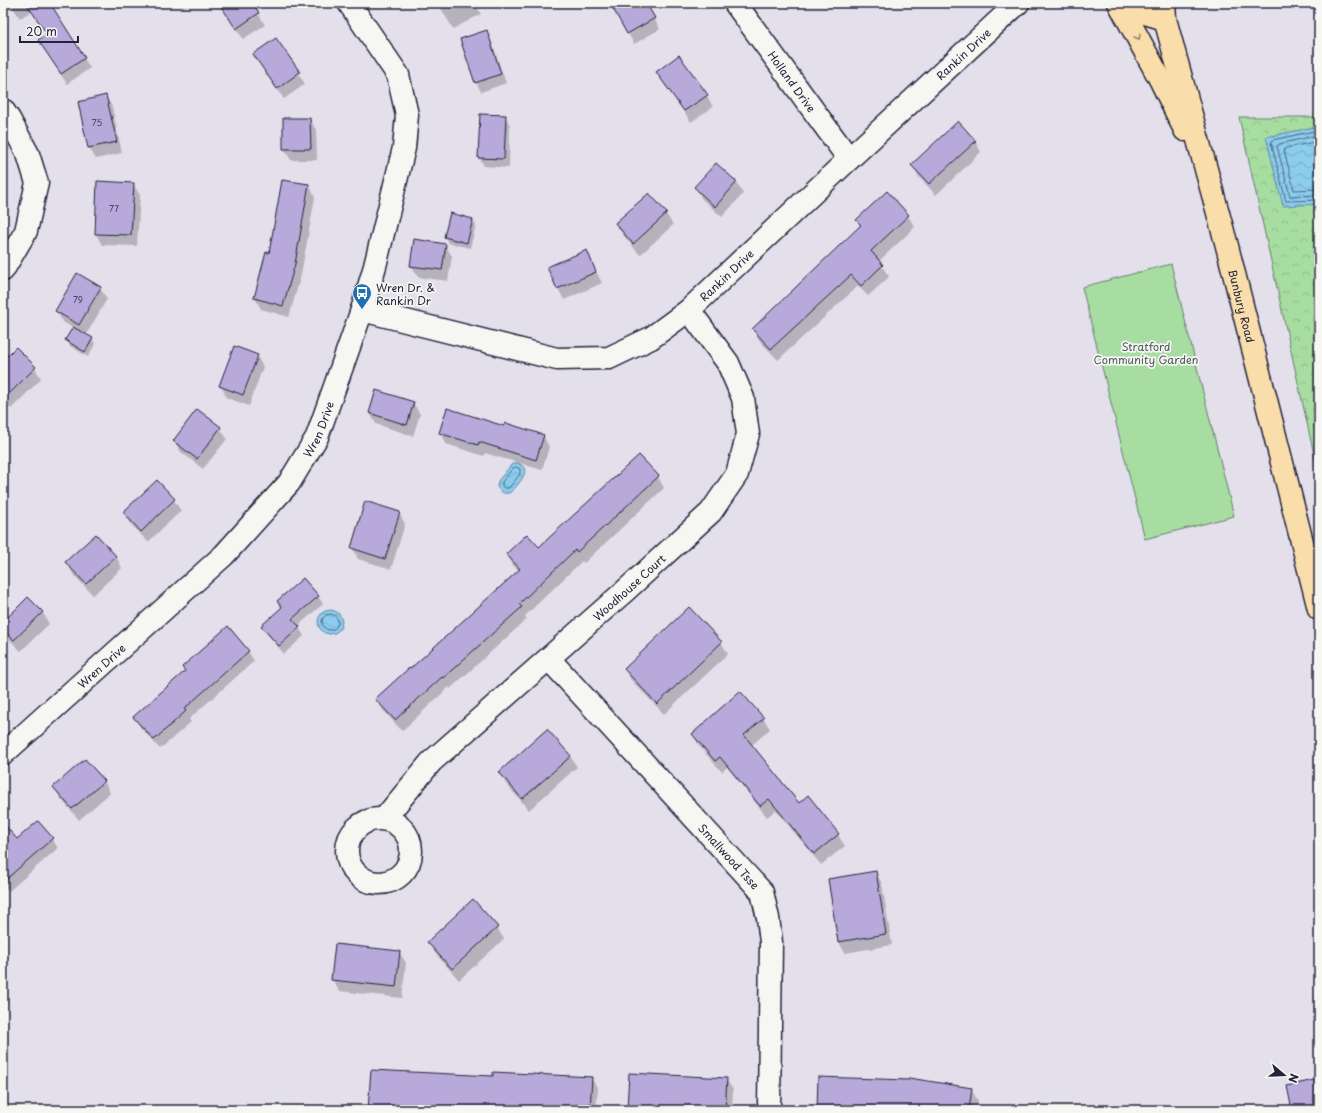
<svg xmlns="http://www.w3.org/2000/svg" width="1322" height="1113" font-family="'Playpen Sans',sans-serif">
  <style>
    .park { fill: url(#park-crowns); stroke: #64806e }
    .garden { fill: #a7dda0; stroke: #64806e }
    .water { fill: url(#water-waves); stroke: #6288a6 }
    .shadow { fill: #0003 }
    .lines { fill: none; stroke-linecap: round; stroke-linejoin: round }
    .shore { stroke: #4c6682; stroke-width: 1 }
    .building { fill: #b7aadb; stroke: #22223b }
    .minor-casing { stroke: #22223b; stroke-width: 25 }
    .major-casing { stroke: #22223b; stroke-width: 25 }
    .minor { stroke: #f6f6f2; stroke-width: 22 }
    .major { stroke: #f9deab; stroke-width: 22 }
    .oneway { stroke: #8e8073 }
    .labels { text-anchor: middle; dominant-baseline: central; stroke-width: 3.5; stroke-linejoin: round; paint-order: stroke }
    .number-label { font-size: 9px; fill: #474463 }
    .street-label { font-size: 11px; fill: #22223b; stroke: #f6f6f2 }
    .poi-label { font-size: 11px; fill: #22223b; stroke: #f6f6f2; text-anchor: start }
    .park-label { font-size: 11px; fill: #4a5a59; stroke: #f6f6f2 }
  </style>
  <defs>
    <pattern id="park-crowns" width="20" height="18" patternUnits="userSpaceOnUse"><rect width="20" height="18" fill="#a7dda0"/><path d="M2 6a3 3 0 1 1 6 0M12 15a3 3 0 1 1 6 0" fill="none" stroke="#8fbd8b"/></pattern>
    <pattern id="water-waves" width="16" height="10" patternUnits="userSpaceOnUse"><rect width="16" height="10" fill="#8ccced"/><path d="M0 5q4-4 8 0t8 0" fill="none" stroke="#78afcc"/></pattern>
  </defs>
  <rect width="100%" height="100%" fill="#e3dfeb"/>
  <filter id="ink" filterUnits="userSpaceOnUse"><feTurbulence type="fractalNoise" baseFrequency=".025" numOctaves="2"/><feDisplacementMap in="SourceGraphic" scale="8" xChannelSelector="R" yChannelSelector="G"/><feConvolveMatrix kernelMatrix="1 2 1 2 8 2 1 2 1" color-interpolation-filters="sRGB"/></filter>
  <g filter="url(#ink)">
    <path class="park" d="M1239,117H1319V477Z"/>
    <path class="garden" d="M1171,264L1234,516L1145,539L1082,287Z"/>
    <path class="water" d="M1319,126V204L1283,206L1266,137Z
      M517,463C529,467 525,475 519,483C512,492 506,499 497,487L498,481L512,464Z
      M318 622a12 12 0 1 1 24 0a12 12 0 1 1-24 0Z"/>
    <path class="shadow" d="M10,3H49L90,68L67,84L39,41L47,35L32,11L20,18Z
      M220,3H252L265,25L243,39Z
      M438,3H475L481,14L453,29Z
      M611,3H646L660,29L634,44Z
      M486,31L491,40L506,83L481,92L476,82Z
      M276,40L305,84L284,99L261,66Z
      M657,72L707,96L713,107L691,122L664,83Z
      M106,96L112,107L122,153L96,159L89,148L79,102Z
      M505,116L510,125L509,168L484,166L479,157Z
      M284,119H310L316,130L317,160H291L284,149Z
      M975,141L981,152L936,195L919,177L912,165Z
      M716,165L737,183L743,194L722,217L702,199L695,187Z
      M283,181L309,185L315,197L301,275L289,317L261,309L255,298L270,254Z
      M133,184L140,195L137,246L102,245L96,234Z
      M649,194L666,214L673,225L640,255L623,235L616,224Z
      M908,216L915,227L879,261L889,277L868,296L858,286L778,360L760,341L754,330L861,227L857,221Z
      M473,219L476,225L470,248L448,243L445,237Z
      M445,245L452,256L448,281L418,277L411,266Z
      M586,251L602,283L564,300L558,288Z
      M100,288L107,299L86,335L92,339L95,344L88,357L70,346L67,340L73,328L63,322L56,311Z
      M257,356L263,367L249,406L227,398L221,386Z
      M3,362L35,368L41,379L11,409L10,407L3,414Z
      M413,403L420,414L413,436L376,424L370,413Z
      M220,428L227,439L203,469L181,452L174,441Z
      M505,428L543,435L549,447L542,470L485,453L484,456L446,444L440,433Z
      M658,477L664,488L584,563L582,561L525,616L527,619L450,689L449,687L402,731L383,710L377,699L410,670L519,571L513,565L507,554L539,548Z
      M157,481L174,500L181,511L148,542L130,523L124,512Z
      M399,513L405,524L391,569L358,559L352,547Z
      M116,556L122,568L93,595L73,574L67,562Z
      M318,596L323,604L298,626L304,636L284,654L267,634L262,626L282,608L279,602Z
      M28,598L43,613L49,624L21,651L7,637L3,631V623Z
      M721,642L728,654L664,714L631,680L625,669Z
      M248,651L254,661L189,719L191,722L160,749L140,727L135,717L186,672L183,667Z
      M763,718L770,729L752,745L799,804L838,835L845,846L821,865L776,810L767,817L727,767L722,772L699,746L693,734Z
      M570,756L577,767L529,810L506,784L500,773Z
      M104,781L110,793L79,820L61,799L54,787Z
      M38,822L52,839L58,848L9,891L3,885V839L17,841Z
      M876,872L882,884L892,945L845,953L839,942L829,880Z
      M473,901L497,928L504,939L459,980L435,953L428,942Z
      M399,952L406,963L402,998L339,991L332,979Z
      M494,1077L591,1078L598,1089L596,1110H369Z
      M726,1079L733,1090L732,1110H628Z
      M1314,1081L1319,1090V1110H1294Z
      M971,1089L978,1101L977,1110H818Z"/>
    <g class="lines">
      <path class="shore" d="M1319,130L1273,140L1271,142L1286,201L1319,200
        M1319,135L1279,144L1277,146L1290,196L1319,195
        M1319,141L1286,148L1284,150L1294,190L1319,189
        M516,467L520,469V474L509,488H504L502,486V482L513,468Z
        M322 622a8 8 0 1 1 16 0a8 8 0 1 1-16 0Z"/>
    </g>
    <path class="building" d="M26,3H50L85,58L61,74L38,40L47,34Z
      M219,3H253L259,13L236,29Z
      M610,3H646L655,18L627,34Z
      M487,30L501,74L475,83L460,39Z
      M276,38L300,72L277,89L253,54Z
      M679,55L708,95L684,111L656,72Z
      M106,95L117,142L88,148L78,102Z
      M480,114L506,115L504,159L478,158Z
      M283,118H310L311,149H283Z
      M958,121L976,141L929,184L911,165Z
      M716,163L737,182L715,207L694,187Z
      M282,180L309,184L295,264L283,306L254,298L266,252L269,253Z
      M97,181L134,183L131,235L95,234Z
      M887,191L909,215L871,251L883,265L861,286L851,275L771,349L752,329L861,225L856,220Z
      M649,193L667,213L633,244L615,223Z
      M450,213L473,219L467,243L444,237Z
      M414,239L446,244L442,270L410,266Z
      M587,250L596,272L557,289L547,267Z
      M77,273L101,287L79,325L55,311Z
      M73,327L93,338L85,352L65,340Z
      M234,346L258,355L243,395L219,386Z
      M16,347L36,367L3,400V360Z
      M376,390L414,402L407,425L369,413Z
      M447,408L504,426L506,423L544,435L536,460L479,442L478,445L439,433Z
      M197,409L221,427L197,459L173,441Z
      M639,455L659,476L577,552L575,550L519,604L522,607L443,678L442,677L395,720L375,699L409,668L410,669L520,569L506,554L527,534L539,547Z
      M157,480L175,499L141,532L123,512Z
      M365,501L400,512L385,559L351,548Z
      M96,534L116,556L86,584L65,562Z
      M303,578L319,596L292,619L300,627L279,646L261,626L282,607L277,601Z
      M28,597L43,612L14,640L3,630V622Z
      M689,607L722,642L657,704L624,669Z
      M228,626L249,651L184,709L186,711L154,740L133,717L185,671L182,667Z
      M740,691L764,718L744,735L799,803L808,795L839,834L814,854L769,799L760,806L720,757L715,761L692,734Z
      M547,729L571,756L522,799L499,772Z
      M85,759L105,781L72,809L53,787Z
      M38,821L53,838L3,882V823L17,839Z
      M876,871L886,934L838,942L828,879Z
      M473,899L498,927L452,969L427,942Z
      M335,944L400,951L396,987L331,980Z
      M371,1070L493,1076V1072L592,1077L590,1110H368Z
      M629,1073L727,1078L725,1110H627Z
      M818,1077L909,1080V1078L972,1088L969,1110H817Z
      M1314,1080L1319,1102V1110H1292L1287,1086Z"/>
    <g class="lines">
      <defs>
        <g id="minor">
          <path id="s1" d="M735,3L849,159"/>
          <path d="M3,110L9,119L28,154L37,183L26,231L3,270"/>
          <path id="s2" d="M362,310L557,359L609,358L651,338L689,310L849,159L1018,3"/>
          <path id="s3" d="M549,659L762,892L768,918L771,942L769,1110"/>
          <path id="s4" d="M3,754L224,555L289,483L317,437L362,310L375,266L404,148L407,115L398,75L349,3"/>
          <path id="s5" d="M384,819L431,762L626,590L711,512L737,474L748,434L743,398L728,363L689,310"/>
          <circle cx="379" cy="851" r="32"/>
        </g>
        <g id="major">
          <path d="M1119,3L1160,79L1185,130"/>
          <path d="M1126,3L1138,11L1165,19"/>
          <path id="s6" d="M1164,3L1165,19L1227,246L1319,609"/>
        </g>
      </defs>
      <use href="#minor" class="minor-casing"/>
      <use href="#major" class="major-casing"/>
      <use href="#minor" class="minor"/>
      <use href="#major" class="major"/>
    </g>
    <defs><path id="oneway-chevron" d="M-2-3.5L2.5 0L-2 3.5" fill="none" stroke-width="1.6" stroke-linecap="round" stroke-linejoin="round"/></defs>
    <use class="oneway" href="#oneway-chevron" transform="translate(1138 37) rotate(62)"/>
  </g>
  <defs>
    <symbol id="bus-pin" viewBox="-11 -11 22 30"><path d="M0 17L-7.5 6A9.5 9.5 0 1 1 7.5 6Z" fill="#1f6fb2" stroke="#f6f6f2"/><path d="M-5-6H5V4H4V6H2V4H-2V6H-4V4H-5ZM-3.5-4V0h7V-4ZM-3.5 1.2v1.5H-2V1.2ZM2 1.2v1.5H3.5V1.2Z" fill="#fff"/></symbol>
  </defs>
  <g fill-rule="evenodd">
    <use href="#bus-pin" x="351" y="282" width="22" height="30"/>
  </g>
  <g class="labels">
    <g class="number-label">
      <text x="97" y="122">75</text>
      <text x="114" y="208">77</text>
      <text x="78" y="299">79</text>
    </g>
    <g class="street-label">
      <text stroke="none"><textPath href="#s2" startOffset="722">Rankin Drive</textPath></text>
      <text stroke="none"><textPath href="#s1" startOffset="97">Holland Drive</textPath></text>
      <text stroke="none"><textPath href="#s2" startOffset="398">Rankin Drive</textPath></text>
      <text stroke="none"><textPath href="#s6" startOffset="313">Bunbury Road</textPath></text>
      <text stroke="none"><textPath href="#s4" startOffset="456">Wren Drive</textPath></text>
      <text stroke="none"><textPath href="#s5" startOffset="338">Woodhouse Court</textPath></text>
      <text stroke="none"><textPath href="#s4" startOffset="132">Wren Drive</textPath></text>
      <text stroke="none"><textPath href="#s3" startOffset="267">Smallwood Tsse</textPath></text>
    </g>
    <g class="poi-label">
      <text x="376" y="287">Wren Dr. &amp;<tspan x="376" dy="13">Rankin Dr</tspan></text>
    </g>
    <g class="park-label">
      <text x="1146" y="346">Stratford<tspan x="1146" dy="13">Community Garden</tspan></text>
    </g>
  </g>
  <rect width="1322" height="1113" fill="none" stroke="#f6f6f2" stroke-width="16"/>
  <rect x="8" y="8" width="1306" height="1097" fill="none" stroke="#22223b" stroke-width="1.5" filter="url(#ink)"/>
  <g transform="translate(1284 1075) rotate(109)" stroke="#f6f6f2" stroke-width="3" paint-order="stroke">
  <path d="M0-3L7 15L0 10L-7 15Z" fill="#22223b"/>
  <text y="-6" font-size="11" font-weight="bold" text-anchor="middle" fill="#22223b">N</text>
  </g>
  <path d="M20 36v6h58v-6" fill="none" stroke="#22223b" stroke-width="2"/>
  <text x="26" y="36" font-size="12" fill="#22223b" stroke="#f6f6f2" stroke-width="3" paint-order="stroke">20 m</text>
</svg>
